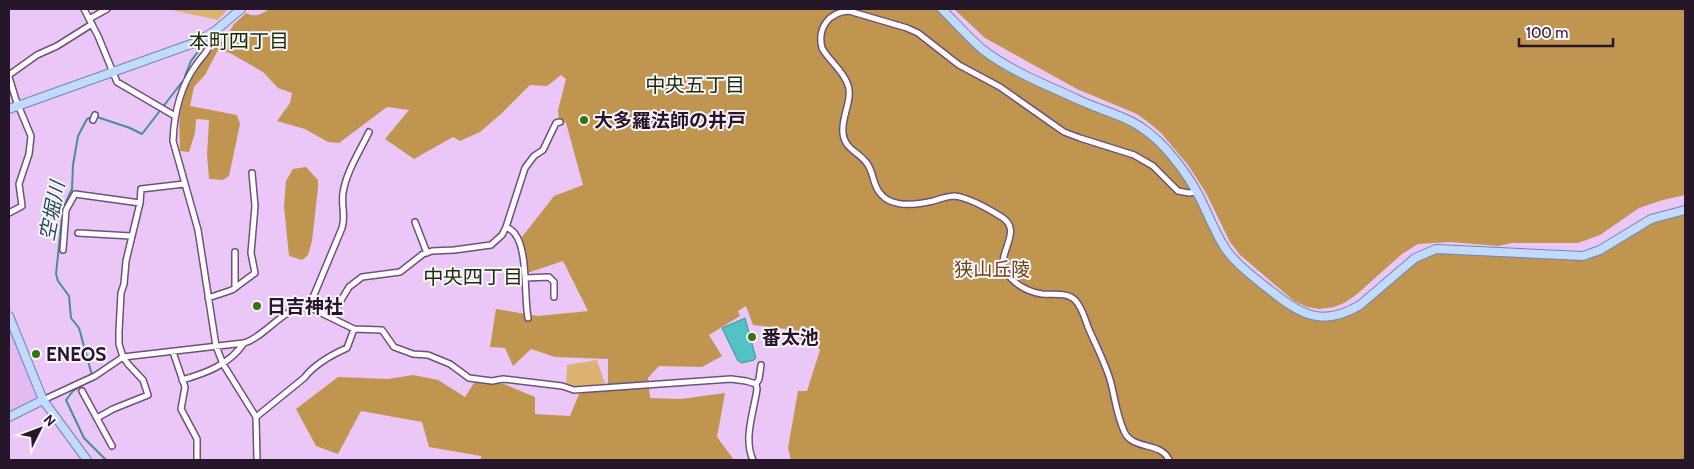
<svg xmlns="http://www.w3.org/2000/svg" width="1694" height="469" font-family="Cabin,'Noto Sans JP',sans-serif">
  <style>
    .built { fill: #e3baf1 }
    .green { fill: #dcb271 }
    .forest { fill: #c09550 }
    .water { fill: #52c2c5; stroke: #448f96 }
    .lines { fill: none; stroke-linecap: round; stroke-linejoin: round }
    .stream { stroke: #448f96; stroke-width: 2 }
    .minor-casing { stroke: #70507a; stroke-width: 8 }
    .primary-casing { stroke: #7086b2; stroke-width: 10 }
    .minor { stroke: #fff; stroke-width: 5 }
    .primary { stroke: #c2dafd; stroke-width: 8 }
    .poi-dot { fill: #337410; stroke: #fcf4fe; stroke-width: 2 }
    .labels { text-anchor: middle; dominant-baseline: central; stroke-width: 4; stroke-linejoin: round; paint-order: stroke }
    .poi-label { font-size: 19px; font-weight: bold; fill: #251729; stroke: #fcf4fe; text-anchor: start }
    .park-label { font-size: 19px; fill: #654711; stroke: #fcf4fe }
    .neighbourhood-label { font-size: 20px; fill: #123104; stroke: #fcf4fe }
    .water-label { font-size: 20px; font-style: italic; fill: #1e4f51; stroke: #fcf4fe }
  </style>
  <rect width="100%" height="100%" fill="#ebc7f7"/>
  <path class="built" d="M11,331L37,397L9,411V332Z"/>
  <path class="green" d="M167,9H228L218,20Z
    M597,360L605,384L566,387L567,365Z"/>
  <path class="forest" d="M269,9H942L983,49L1021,73L1133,122L1180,167L1233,259L1311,316L1352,311L1415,258L1436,249L1583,256L1638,226L1685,210V460H791L788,448L798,391H807L820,350L811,336L801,340L795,330L753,325L746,306L738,311L740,316L709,335L722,356L702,367L659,366L648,378L650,398L681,399L725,393L717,437L734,460H481V456L429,447L422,422L361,411L338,454L316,446L296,409L338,377L388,379L413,375L438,380L465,397L476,380L504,384L535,397V414L570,416L579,394L608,387V359L555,357L531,349L513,366L505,348L490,347L496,309L538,316L588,311L563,261L527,273L522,237L554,196L583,185L566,123L559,119L558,110L566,79L561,75L547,86L530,85L502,113L480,132L460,141L453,137L414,159L385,139L409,110L387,107L339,143L328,142L305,129L277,121L290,103L292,93L278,88L263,72L230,53L218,50L205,75L194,87L190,106L237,115L240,124L229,176L223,180L209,179L207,155L209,120L196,119L195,133L189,152L180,151C180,137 178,123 181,109C186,81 204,56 225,38L227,39L229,35L228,34L234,24L246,13C255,18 262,14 269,9Z
    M954,9H1685V195L1663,200L1639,208L1600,235L1578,243H1512L1498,246L1450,242L1418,244L1402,254L1356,295L1344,303L1334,307L1319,309L1307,307L1294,301L1240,255L1230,242L1206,193L1188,165L1161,133L1148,122L1137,114L1077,89L985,38Z
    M306,167L318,180V188L312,241L308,255L302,260L289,256L284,207L286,181L293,169Z"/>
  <path class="water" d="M745,318L756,358L754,360L742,363L738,361L722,328Z"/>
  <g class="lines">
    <path class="stream" d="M185,76L191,61L199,50
      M92,117L87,119L78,136L73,165L72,189L63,208L56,274L58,281L69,296L71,318L79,328L93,379L73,391L66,400L84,438L106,460
      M97,117L130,128L142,134L182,82"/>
    <defs>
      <path id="minor" d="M84,9L98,36L117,82L175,116
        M89,19L107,9
        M209,35C213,49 203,54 196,65C180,87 174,114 173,141L198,230L216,346L223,364L256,417L257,460
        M9,75L37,55L57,46L92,24
        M9,77L16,100L31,136L29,154L19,184L22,206L9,213
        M93,120L95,115
        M415,222L427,253
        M506,227C509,229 513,230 515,234C528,250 524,297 528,318
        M78,233L131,236
        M63,250L66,210L75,194L140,203
        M526,278L549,277L554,282V297
        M235,288V252
        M208,298L232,290L255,273L251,253L255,206L252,173
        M309,307L342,228C346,216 341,205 343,193C346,172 360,151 369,132
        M331,317L349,287L362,277L400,272L423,254L432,251L454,250L491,245L502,235L506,227L525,168L534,156L543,150L556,123L560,122
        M173,352L185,387L181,409L197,439V460
        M182,380C206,373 229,365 244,343
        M82,391L112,446
        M43,400L95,376L123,357L244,343C267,336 283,306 309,307L354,329L382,330L394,347L413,354L428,355L450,364L469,378L492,381L503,379L562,386L574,390L731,379L746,381L756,384
        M256,417L304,378C315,364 331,355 347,348L354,329
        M97,418L113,409L148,395L143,380L128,364L123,357L119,344V331L121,293L124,284L126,261L140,203L141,189L184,184
        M753,460C743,439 754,411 757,389L756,384L759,379L761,365
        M1169,460C1161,441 1132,451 1124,431C1117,416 1115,399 1111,383C1106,364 1096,346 1088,327C1085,319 1082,307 1075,300C1067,292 1053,295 1042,294C1029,292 1016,285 1007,274C992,255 1027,231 1000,216C987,208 970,198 955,196C947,196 940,199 933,201C916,205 891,208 880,193C872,184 874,171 866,162C858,152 844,148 843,133C841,117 853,100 848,85C843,70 829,61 822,48C817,28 829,12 849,11L907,28L918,33L959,65L1000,87L1064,132L1080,138L1134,155L1153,166L1178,191L1189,193L1197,192"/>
      <path id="primary" d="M942,9C955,22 968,37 982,49C1010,71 1047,85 1079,100C1100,110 1127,116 1145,130C1165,144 1186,172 1198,194C1207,211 1214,231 1225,248C1236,264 1251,275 1266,287C1299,313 1320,329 1360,305L1415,258L1436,249L1583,256L1600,250L1651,219L1685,210
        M9,109L194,43L215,31L241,9
        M9,316L43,400L87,460
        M9,417L43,400"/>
    </defs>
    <use href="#minor" class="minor-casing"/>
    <use href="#primary" class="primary-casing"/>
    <use href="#minor" class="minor"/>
    <use href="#primary" class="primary"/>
  </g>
  <g class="poi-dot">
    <circle cx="584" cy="120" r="5"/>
    <circle cx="257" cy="306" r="5"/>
    <circle cx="752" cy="337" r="5"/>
    <circle cx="36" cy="354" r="5"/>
  </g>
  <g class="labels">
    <g class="poi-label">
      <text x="594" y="120">大多羅法師の井戸</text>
      <text x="267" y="306">日吉神社</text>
      <text x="762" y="337">番太池</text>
      <text x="46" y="354">ENEOS</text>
    </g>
    <g class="park-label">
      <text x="992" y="269">狭山丘陵</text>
    </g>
    <g class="neighbourhood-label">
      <text x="239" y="41">本町四丁目</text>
      <text x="695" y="85">中央五丁目</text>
      <text x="473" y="277">中央四丁目</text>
    </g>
    <g class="water-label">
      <text transform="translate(52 211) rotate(-79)">空堀川</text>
    </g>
  </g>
  <rect width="1694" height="469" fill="none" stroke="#251729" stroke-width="20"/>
  <g transform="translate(40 429) rotate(48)" stroke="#fcf4fe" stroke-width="4" paint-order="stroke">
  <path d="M0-4L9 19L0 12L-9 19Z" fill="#251729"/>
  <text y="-8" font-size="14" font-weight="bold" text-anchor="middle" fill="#251729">N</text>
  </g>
  <path d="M1519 38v8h94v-8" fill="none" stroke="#251729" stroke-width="2.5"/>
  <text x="1526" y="38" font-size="15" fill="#251729" stroke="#fcf4fe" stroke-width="4" paint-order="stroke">100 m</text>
</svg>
